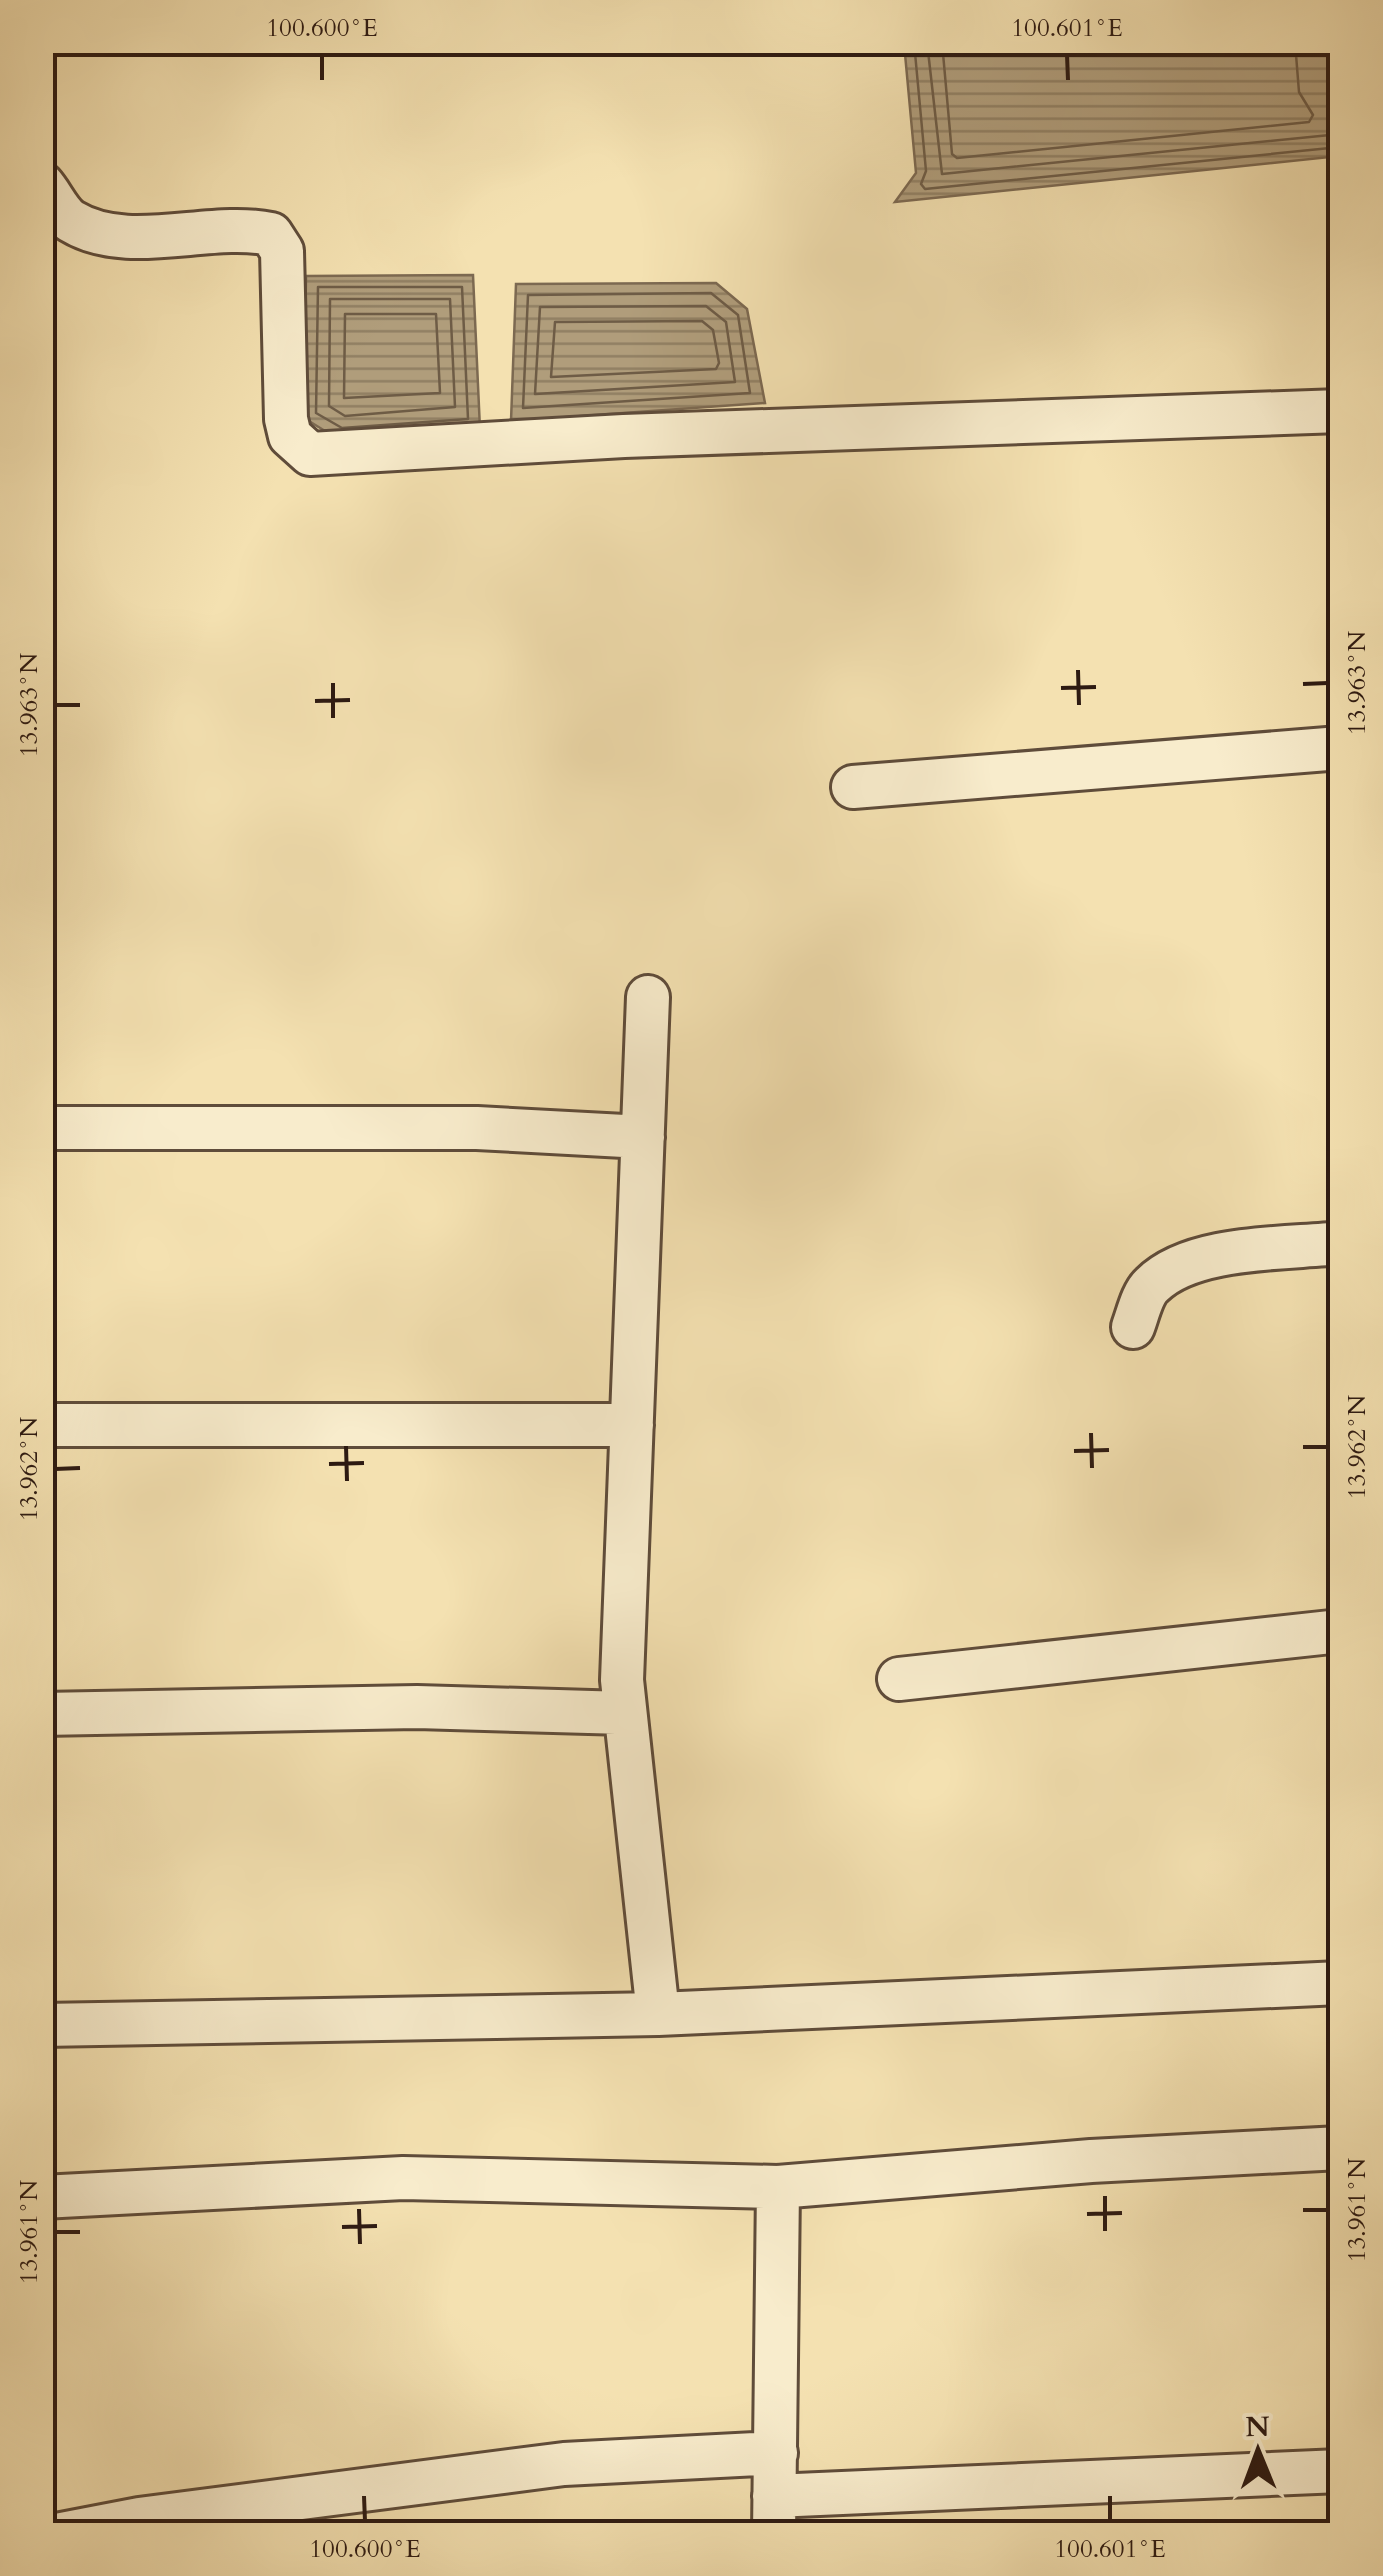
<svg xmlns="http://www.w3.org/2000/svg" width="1383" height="2576" font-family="Cardo,serif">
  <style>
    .water { fill: url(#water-rules); stroke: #7c6951; stroke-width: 2.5 }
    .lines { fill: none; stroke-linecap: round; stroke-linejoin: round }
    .shore { stroke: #6e5c46; stroke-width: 2.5 }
    .street-casing { stroke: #5f4c3a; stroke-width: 48 }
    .street { stroke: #f8eccc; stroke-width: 42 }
    .ticks { fill: none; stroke: #2d1a12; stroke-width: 4 }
    .neatline { fill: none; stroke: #2d1a12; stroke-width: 4 }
    .ticks-label { font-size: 25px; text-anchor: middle; fill: #2d1a12 }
  </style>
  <defs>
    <pattern id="water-rules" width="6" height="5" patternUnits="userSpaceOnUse" patternTransform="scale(2.5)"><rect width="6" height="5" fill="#b09d7b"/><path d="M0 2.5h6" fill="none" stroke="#907f63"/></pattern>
  </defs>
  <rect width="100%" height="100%" fill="#f4e1b1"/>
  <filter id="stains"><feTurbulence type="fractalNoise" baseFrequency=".002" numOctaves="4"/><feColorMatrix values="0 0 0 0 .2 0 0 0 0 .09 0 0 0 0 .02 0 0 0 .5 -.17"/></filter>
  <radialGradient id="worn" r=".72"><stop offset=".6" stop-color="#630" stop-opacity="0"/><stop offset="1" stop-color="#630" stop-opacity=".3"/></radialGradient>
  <path class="water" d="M904,43H1332L1340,156L895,202L916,173Z
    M473,275L480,429L338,439L304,418L306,276Z
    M716,283L747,309L765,403L511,421L516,284Z"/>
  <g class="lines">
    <path class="shore" d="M914,42L926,171L921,184L925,189L1340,147
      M927,42L942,174L1340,134
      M942,42L952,154L957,158L1309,122L1313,115L1299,92L1295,42
      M318,287H462L468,419L342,428L316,413Z
      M711,293L738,315L750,393L523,408L528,295Z
      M330,299H450L455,407L345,416L329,406Z
      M706,306L726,322L735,382L535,394L540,307Z
      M345,314H436L440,393L344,398Z
      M702,321L713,330L719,363L716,369L551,377L555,322Z"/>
    <defs>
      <path id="street" d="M42,184C52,195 59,213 71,221C128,256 208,221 271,234L282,251L286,419L290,436L310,454L624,436L1340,411
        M853,787L1340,748
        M648,997L622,1680L658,2014
        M42,1128H477L643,1137
        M1133,1327C1138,1314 1142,1294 1152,1285C1192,1245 1286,1249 1340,1243
        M42,1425H632
        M899,1679L1340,1631
        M42,1714L417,1707L625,1713
        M42,2025L658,2014L1340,1983
        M42,2197L403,2178L778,2187L1091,2161L1340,2148
        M774,2496L1340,2471
        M61,2534L139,2519L564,2464L776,2453
        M774,2534L778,2187"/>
    </defs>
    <use href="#street" class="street-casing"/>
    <use href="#street" class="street"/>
  </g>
  <path class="ticks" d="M322,55V80M1067,55L1068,80M1078,670L1079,705M333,683V718M1303,684L1328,683M1061,688L1096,687M315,701L350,700M55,705H80M1091,1433L1092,1468M346,1446L347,1481M1303,1447H1328M1074,1451L1109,1450M329,1464L364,1463M55,1469L80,1468M1105,2196V2231M359,2209L360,2244M1303,2210H1328M1087,2214L1122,2213M342,2227L377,2226M55,2232H80M364,2496L365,2521M1110,2496V2521"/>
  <rect width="1383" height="2576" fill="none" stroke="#f4e1b1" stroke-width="110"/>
  <g transform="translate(1258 2451) rotate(359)" stroke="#f8eccc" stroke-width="8" paint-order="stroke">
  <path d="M0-8L18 38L0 25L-18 38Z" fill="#2d1a12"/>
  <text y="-15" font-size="28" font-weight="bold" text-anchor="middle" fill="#2d1a12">N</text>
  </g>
  <rect x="55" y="55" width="1273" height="2466" class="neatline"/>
  <g class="ticks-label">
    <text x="322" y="36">100.600°E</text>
    <text x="1067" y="36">100.601°E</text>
    <text transform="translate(1356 683) rotate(-90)" y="9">13.963°N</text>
    <text transform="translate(28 705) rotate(-90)" y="9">13.963°N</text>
    <text transform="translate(1356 1447) rotate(-90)" y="9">13.962°N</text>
    <text transform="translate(28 1469) rotate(-90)" y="9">13.962°N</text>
    <text transform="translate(1356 2210) rotate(-90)" y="9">13.961°N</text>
    <text transform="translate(28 2232) rotate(-90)" y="9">13.961°N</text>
    <text x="365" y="2557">100.600°E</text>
    <text x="1110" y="2557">100.601°E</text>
  </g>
  <rect width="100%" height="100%" filter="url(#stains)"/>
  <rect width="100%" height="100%" fill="url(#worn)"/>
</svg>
